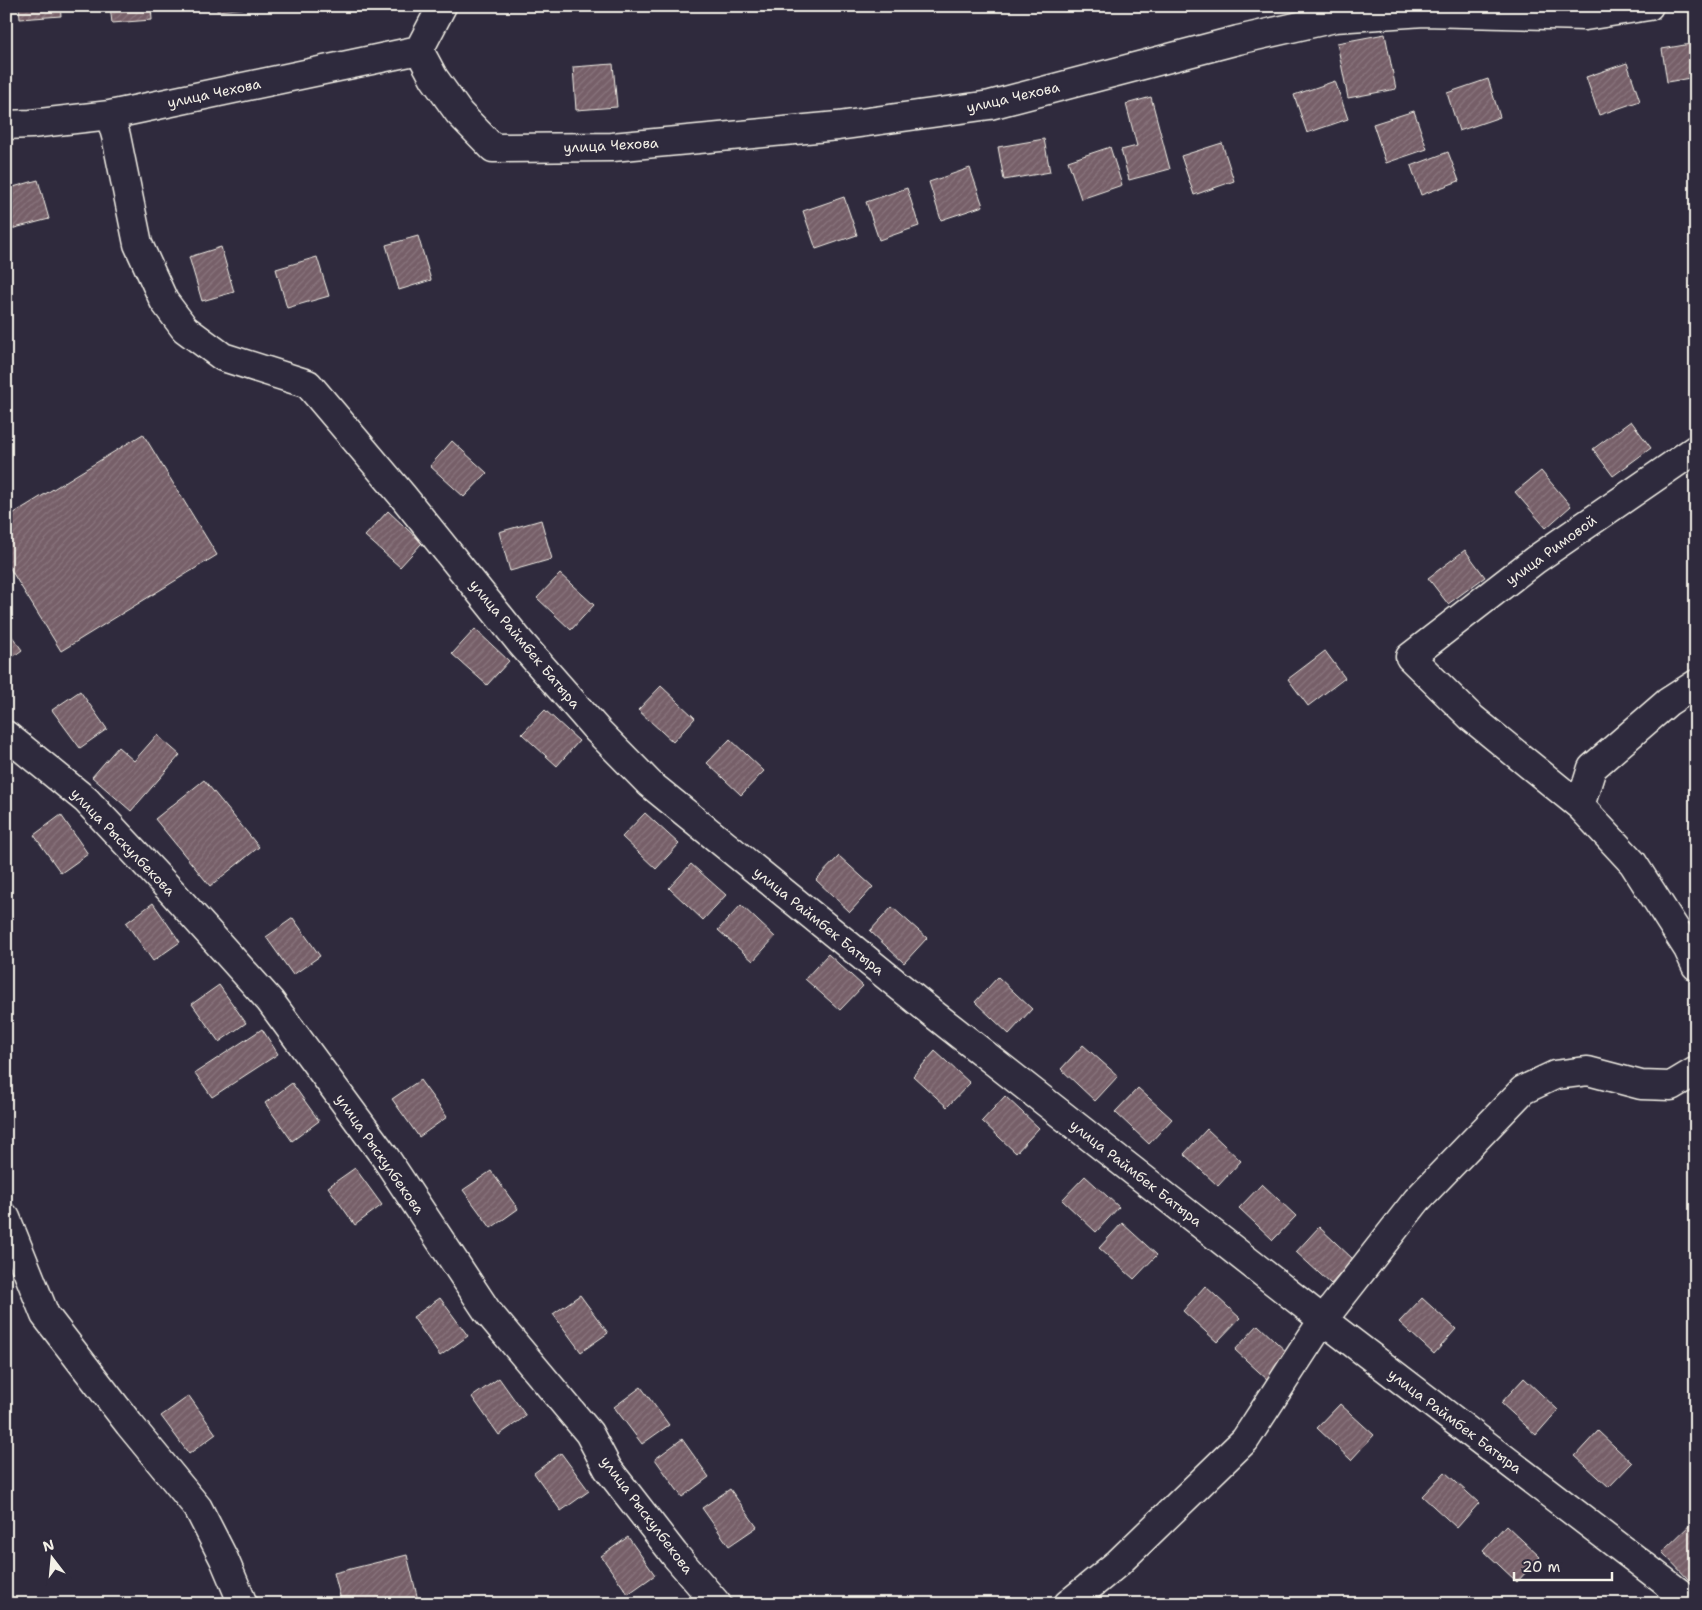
<svg xmlns="http://www.w3.org/2000/svg" width="1702" height="1610" font-family="'Shantell Sans',sans-serif">
  <style>
    .building { fill: url(#building-hatch); stroke: #f4f1e8 }
    .lines { fill: none; stroke-linecap: round; stroke-linejoin: round }
    .minor-casing { stroke: #f4f1e8; stroke-width: 31 }
    .minor { stroke: #2f2a3d; stroke-width: 28 }
    .labels { text-anchor: middle; dominant-baseline: central; stroke-width: 4; stroke-linejoin: round; paint-order: stroke }
    .street-label { font-size: 14px; fill: #f4f1e8; stroke: #2f2a3d }
  </style>
  <defs>
    <pattern id="building-hatch" width="6" height="6" patternUnits="userSpaceOnUse" patternTransform="scale(1.25)"><rect width="6" height="6" fill="#765e68"/><path d="M-1 1l2-2M0 6l6-6M5 7l2-2" fill="none" stroke="#8a767e"/></pattern>
  </defs>
  <rect width="100%" height="100%" fill="#2f2a3d"/>
  <filter id="ink" filterUnits="userSpaceOnUse"><feTurbulence type="fractalNoise" baseFrequency=".02" numOctaves="2"/><feDisplacementMap in="SourceGraphic" scale="10" xChannelSelector="R" yChannelSelector="G"/><feConvolveMatrix kernelMatrix="1 2 1 2 8 2 1 2 1" color-interpolation-filters="sRGB"/></filter>
  <g filter="url(#ink)">
    <path class="building" d="M19,6H60L61,16L20,19Z
      M110,6H151L152,20L112,23Z
      M217,6H257V7L217,11Z
      M1385,34L1396,89L1348,98L1337,43Z
      M1696,43V77L1667,82L1662,49Z
      M1627,63L1640,101L1599,115L1586,77Z
      M613,64L617,107L576,110L573,67Z
      M1488,79L1500,117L1459,131L1447,93Z
      M1335,81L1348,119L1307,133L1294,95Z
      M1151,97L1170,169L1129,180L1121,150L1137,146L1126,104Z
      M1414,111L1427,149L1386,163L1373,124Z
      M1044,139L1050,172L1004,180L998,147Z
      M1222,143L1234,181L1194,195L1181,156Z
      M1110,147L1122,185L1081,199L1068,161Z
      M1448,152L1459,181L1421,195L1411,166Z
      M970,168L983,206L941,220L929,182Z
      M38,180L49,219L7,230L6,189Z
      M907,188L919,226L879,240L866,202Z
      M844,197L857,235L816,249L803,211Z
      M418,236L431,280L399,290L386,245Z
      M221,247L234,292L202,301L189,257Z
      M317,257L329,296L287,308L276,269Z
      M1631,421L1651,448L1613,476L1593,449Z
      M143,434L217,555L61,651L6,562V518Z
      M452,441L487,473L464,497L430,466Z
      M1541,471L1571,506L1546,528L1515,492Z
      M388,511L422,543L400,567L365,536Z
      M541,520L552,559L510,571L499,532Z
      M1465,550L1485,577L1448,604L1428,578Z
      M560,574L594,605L571,630L537,598Z
      M6,628L22,650L6,662Z
      M475,629L509,661L487,685L452,654Z
      M1325,651L1345,678L1308,706L1288,679Z
      M661,686L695,718L673,742L638,710Z
      M80,691L107,729L80,748L52,710Z
      M545,710L579,741L557,766L522,734Z
      M157,735L180,755L131,811L92,777L118,747L134,761Z
      M730,739L764,771L741,795L707,763Z
      M204,780L259,847L210,886L155,819Z
      M645,813L679,844L656,869L622,837Z
      M61,815L88,854L61,873L34,835Z
      M839,856L873,887L850,912L816,880Z
      M691,864L726,895L703,920L669,888Z
      M153,903L180,942L153,961L126,923Z
      M741,905L775,937L753,961L718,930Z
      M892,907L927,938L904,963L870,931Z
      M293,918L320,956L293,975L266,937Z
      M828,954L863,986L840,1010L805,979Z
      M998,977L1032,1009L1009,1034L975,1002Z
      M219,985L246,1023L219,1042L192,1004Z
      M262,1029L278,1054L212,1097L195,1073Z
      M1083,1045L1118,1076L1095,1101L1061,1069Z
      M935,1051L970,1083L947,1107L913,1076Z
      M420,1080L447,1117L419,1137L392,1099Z
      M292,1083L319,1121L292,1141L265,1103Z
      M1138,1088L1172,1119L1149,1144L1115,1112Z
      M1005,1096L1039,1128L1016,1153L982,1121Z
      M1207,1129L1241,1161L1218,1186L1184,1154Z
      M355,1168L382,1205L355,1225L328,1187Z
      M491,1171L518,1209L491,1228L463,1190Z
      M1085,1176L1119,1207L1096,1232L1062,1200Z
      M1262,1184L1296,1216L1273,1240L1239,1208Z
      M1122,1223L1157,1255L1134,1279L1099,1248Z
      M1319,1227L1353,1259L1331,1284L1296,1252Z
      M1205,1286L1240,1318L1217,1342L1183,1311Z
      M580,1295L608,1333L581,1352L553,1314Z
      M440,1298L468,1336L440,1356L413,1317Z
      M1422,1298L1456,1329L1434,1354L1399,1322Z
      M1258,1325L1292,1357L1269,1381L1235,1350Z
      M499,1378L526,1416L499,1435L472,1397Z
      M1524,1378L1558,1410L1536,1435L1501,1403Z
      M641,1387L669,1425L642,1444L614,1407Z
      M189,1396L216,1434L189,1454L161,1416Z
      M1340,1404L1374,1435L1351,1460L1317,1428Z
      M1598,1431L1632,1463L1609,1487L1575,1456Z
      M682,1439L709,1477L682,1497L655,1459Z
      M561,1453L589,1491L561,1511L534,1473Z
      M1445,1472L1479,1503L1457,1528L1422,1496Z
      M730,1489L757,1527L729,1546L702,1508Z
      M1696,1519V1577L1691,1582L1662,1552Z
      M1506,1525L1540,1557L1517,1582L1483,1550Z
      M628,1537L655,1575L628,1594L601,1556Z
      M407,1555L419,1604H342L334,1573Z"/>
    <g class="lines">
      <defs>
        <path id="minor" d="M442,6L419,50L434,78L459,113L493,148L612,147L838,126L990,105L1238,40L1335,18L1424,12L1585,16L1649,6
          M110,115L116,136L138,244L164,301L185,329L223,357L308,384L402,495L520,642L598,731L650,784L936,1016L1323,1320L1694,1604
          M6,125L31,124L110,115L419,50
          M1696,449L1535,560L1410,657L1472,718L1580,806L1633,863L1688,949L1696,966
          M6,735L86,800L173,893L270,1001L385,1157L487,1311L589,1433L608,1469L674,1554L717,1604
          M1580,806L1592,768L1668,702L1696,684
          M6,1218L45,1315L129,1424L198,1508L224,1559L243,1604
          M1068,1604L1118,1563L1245,1440L1323,1320L1417,1200L1523,1090L1555,1075L1588,1071L1641,1085L1671,1086L1696,1071"/>
      </defs>
      <use href="#minor" class="minor-casing"/>
      <use href="#minor" class="minor"/>
    </g>
  </g>
  <g class="labels">
    <g class="street-label">
      <text transform="translate(214 93) rotate(-12)">улица Чехова</text>
      <text transform="translate(1013 97) rotate(-13)">улица Чехова</text>
      <text transform="translate(611 145) rotate(-3)">улица Чехова</text>
      <text transform="translate(1551 550) rotate(-36)">улица Римовой</text>
      <text transform="translate(525 644) rotate(50)">улица Раймбек Батыра</text>
      <text transform="translate(123 842) rotate(46)">улица Рыскулбекова</text>
      <text transform="translate(819 921) rotate(39)">улица Раймбек Батыра</text>
      <text transform="translate(380 1154) rotate(55)">улица Рыскулбекова</text>
      <text transform="translate(1136 1173) rotate(38)">улица Раймбек Батыра</text>
      <text transform="translate(1455 1421) rotate(37)">улица Раймбек Батыра</text>
      <text transform="translate(647 1515) rotate(53)">улица Рыскулбекова</text>
    </g>
  </g>
  <rect width="1702" height="1610" fill="none" stroke="#2f2a3d" stroke-width="25"/>
  <rect x="12" y="12" width="1677" height="1585" fill="none" stroke="#f4f1e8" stroke-width="2" filter="url(#ink)"/>
  <g transform="translate(52 1558) rotate(344)" stroke="#2f2a3d" stroke-width="4" paint-order="stroke">
  <path d="M0-4L9 19L0 12L-9 19Z" fill="#f4f1e8"/>
  <text y="-8" font-size="14" font-weight="bold" text-anchor="middle" fill="#f4f1e8">N</text>
  </g>
  <path d="M1514 1572v8h98v-8" fill="none" stroke="#f4f1e8" stroke-width="2.5"/>
  <text x="1522" y="1572" font-size="15" fill="#f4f1e8" stroke="#2f2a3d" stroke-width="4" paint-order="stroke">20 m</text>
</svg>
